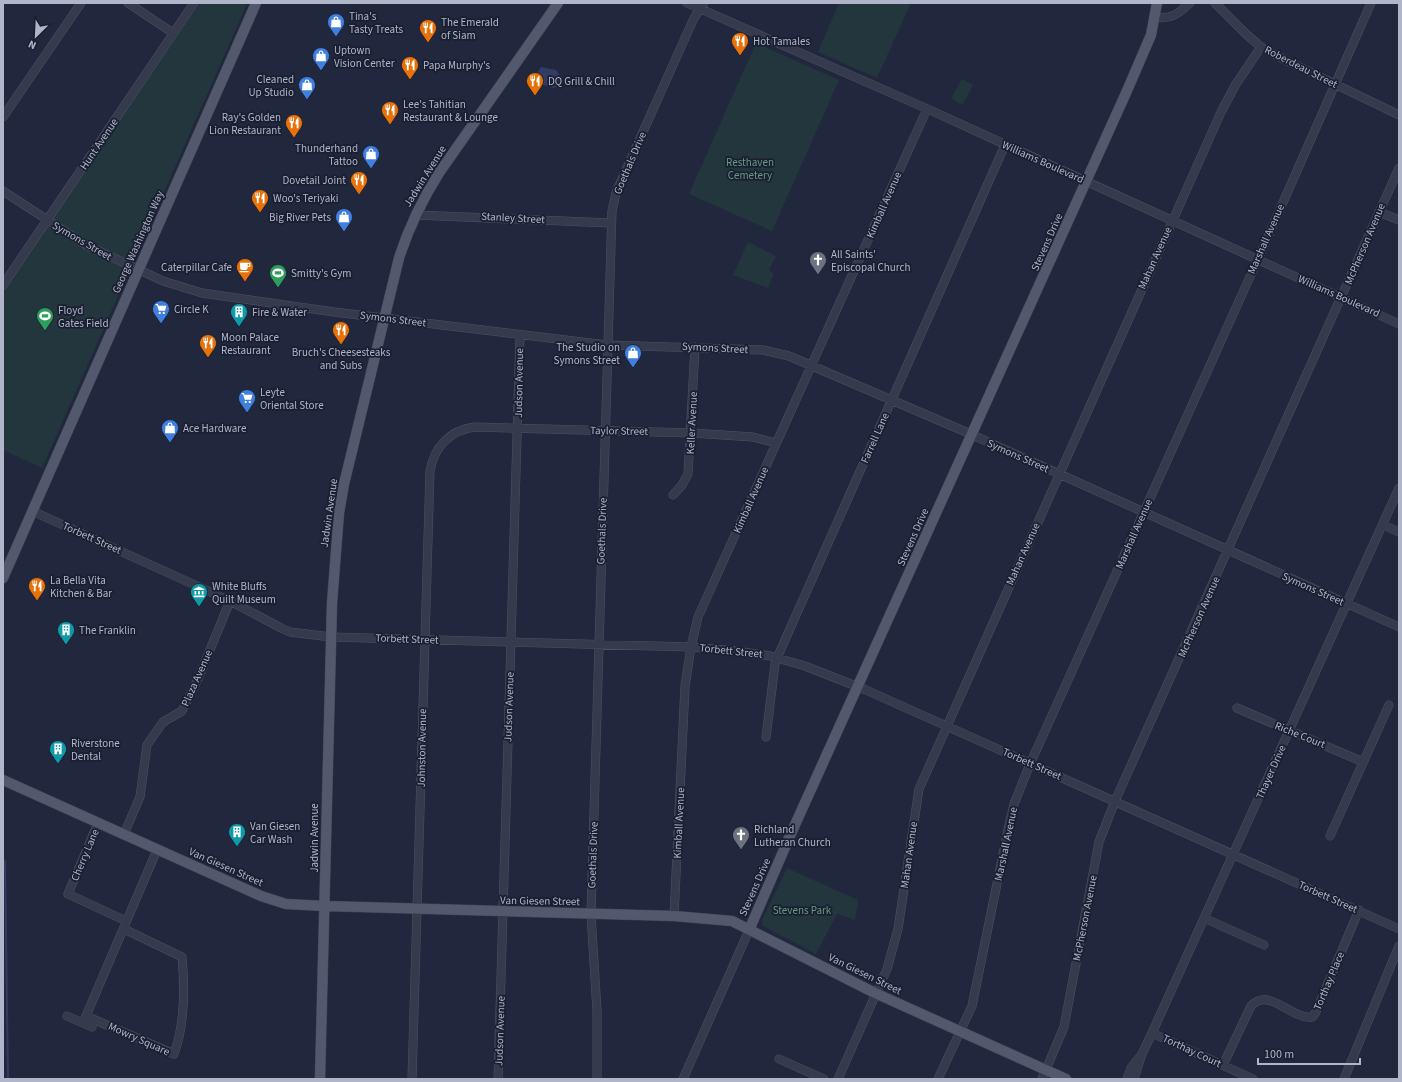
<svg xmlns="http://www.w3.org/2000/svg" width="1402" height="1082" font-family="'Source Sans 3',sans-serif">
  <style>
    .green { fill: #23363e }
    .water { fill: #323c63 }
    .lines { fill: none; stroke-linecap: round; stroke-linejoin: round }
    .stream { stroke: #323c63; stroke-width: 2 }
    .minor-casing { stroke: #4d5265; stroke-width: 9 }
    .major-casing { stroke: #3e4356; stroke-width: 11 }
    .minor { stroke: #353a4d; stroke-width: 8 }
    .major { stroke: #53596d; stroke-width: 10 }
    .labels { text-anchor: middle; dominant-baseline: central; stroke-width: 3.5; stroke-linejoin: round; paint-order: stroke }
    .poi-label { font-size: 11px; fill: #b0b5c9; stroke: #1a1f32; text-anchor: start }
    .street-label { font-size: 11px; fill: #b0b5c9; stroke: #1a1f32 }
    .park-label { font-size: 11px; fill: #669b7d; stroke: #1a1f32 }
  </style>
  <rect width="100%" height="100%" fill="#21273d"/>
  <path class="green" d="M200,3L247,4L42,468L3,450V291Z
    M839,3H911L877,78L818,52Z
    M756,43L839,80L772,231L689,194Z
    M962,79L973,85L962,105L951,98Z
    M748,242L776,256L769,270L774,274L768,288L733,275Z
    M787,868L858,900L855,920L837,914L816,954L763,926L762,920Z"/>
  <path class="water" d="M541,67L556,70L562,79L559,86L553,88L538,83L535,76Z"/>
  <g class="lines">
    <path class="stream" d="M5,861L8,1079"/>
    <defs>
      <path id="minor" d="M128,3L173,33
        M687,3L932,111L1399,324
        M1215,3L1246,34L1261,47L1283,59L1399,115
        M1155,17C1171,20 1178,14 1190,3
        M3,117L81,3
        M3,191L86,245L163,281L202,293L334,312L607,345L763,350L789,356L966,432L1399,627
        M1379,212L1399,220
        M415,215L611,223
        M3,285L194,3
        M673,495L682,485L688,474L695,347
        M32,511L230,601L281,628L290,632L331,637L691,647L736,651L770,656L805,666L866,690L1399,929
        M1383,525L1399,532
        M1237,708L1363,762
        M766,737L775,664L777,658L1005,145
        M98,823L68,894L126,921
        M124,834L140,797L147,745L163,722L182,711L198,679L230,601
        M1330,836L1389,705
        M674,916L685,686L691,647L698,617L927,109
        M1204,918L1264,945
        M67,1016L92,1027
        M86,1016L174,1054C185,1024 185,989 182,957L124,929
        M83,1023L157,850
        M1152,1033L1253,1079
        M779,1059L824,1079
        M1223,1065L1251,1006C1269,986 1291,1020 1312,1017L1315,1014L1359,910
        M412,1079L430,471C434,447 450,430 475,427L692,433L753,437L776,443
        M498,1079L520,335
        M597,1079V1011L591,914L612,211L616,193L625,172L694,18L704,3
        M683,1079L750,928
        M838,1079L887,969L898,929L919,789L1222,110L1236,84L1261,47
        M938,1079L972,1006L1009,825L1014,804L1030,764L1258,259L1371,3
        M1042,1079L1064,1027L1099,842L1115,801L1399,168
        M1127,1079L1131,1068L1142,1054L1152,1033L1399,488
        M1134,1079L1141,1057
        M1344,1079L1399,946"/>
      <path id="major" d="M3,578L256,3
        M3,780L261,896L286,904L325,906L674,916L732,921L875,993L1066,1079
        M750,928L789,838L1126,93L1151,35L1157,3
        M320,1079L332,603L339,513L344,484L399,258C409,227 422,200 439,173L558,3"/>
    </defs>
    <use href="#minor" class="minor-casing"/>
    <use href="#major" class="major-casing"/>
    <use href="#minor" class="minor"/>
    <use href="#major" class="major"/>
  </g>
  <defs>
    <symbol id="shop-pin" viewBox="-11 -11 22 30"><path d="M0 17L-7.5 6A9.5 9.5 0 1 1 7.5 6Z" fill="#3f7fe0" stroke="#1a1f32"/><path d="M-5-2.5h2.3a2.7 3.5 0 0 1 5.4 0H5L5.5 6h-11ZM-1.5-2.5h3a1.5 2.3 0 0 0-3 0Z" fill="#fff"/></symbol>
    <symbol id="restaurant-pin" viewBox="-11 -11 22 30"><path d="M0 17L-7.5 6A9.5 9.5 0 1 1 7.5 6Z" fill="#e8710a" stroke="#1a1f32"/><path d="M-5-6h1v4h1v-4h1v4h1v-4h1v5L-1.5 .5V6h-2V.5L-5-1ZM5-6V6H3V1.5H1.5Q1.5-4 5-6Z" fill="#fff"/></symbol>
    <symbol id="church-pin" viewBox="-11 -11 22 30"><path d="M0 17L-7.5 6A9.5 9.5 0 1 1 7.5 6Z" fill="#6b7280" stroke="#1a1f32"/><path d="M-1.2-6h2.4v3.5h3.3v2.4h-3.3V6h-2.4V-.1h-3.3v-2.4h3.3Z" fill="#fff"/></symbol>
    <symbol id="cafe-pin" viewBox="-11 -11 22 30"><path d="M0 17L-7.5 6A9.5 9.5 0 1 1 7.5 6Z" fill="#e8710a" stroke="#1a1f32"/><path d="M-5.5-4.5H6V0H3Q3 3.5 0 3.5H-2.5Q-5.5 3.5-5.5 0ZM3-3.2v2h1.7v-2ZM-6 4.5H4V6H-6Z" fill="#fff"/></symbol>
    <symbol id="stadium-pin" viewBox="-11 -11 22 30"><path d="M0 17L-7.5 6A9.5 9.5 0 1 1 7.5 6Z" fill="#2e9e5b" stroke="#1a1f32"/><path d="M0-5a6.5 5 0 1 0 0 10a6.5 5 0 1 0 0-10ZM-3.5-1.8h7v3.6h-7Z" fill="#fff"/></symbol>
    <symbol id="supermarket-pin" viewBox="-11 -11 22 30"><path d="M0 17L-7.5 6A9.5 9.5 0 1 1 7.5 6Z" fill="#3f7fe0" stroke="#1a1f32"/><path d="M-6-5.5h2.5l.6 2H6L4.5 2H-2.5L-4.4-4H-6ZM-1.5 3.2a1.3 1.3 0 1 0 .1 0ZM3 3.2a1.3 1.3 0 1 0 .1 0Z" fill="#fff"/></symbol>
    <symbol id="building-pin" viewBox="-11 -11 22 30"><path d="M0 17L-7.5 6A9.5 9.5 0 1 1 7.5 6Z" fill="#0f9aa8" stroke="#1a1f32"/><path d="M-4-6H4V6H1V3H-1V6H-4ZM-2.5-4.3h1.7v1.8h-1.7ZM.8-4.3h1.7v1.8H.8ZM-2.5-1h1.7V.8h-1.7ZM.8-1h1.7V.8H.8Z" fill="#fff"/></symbol>
    <symbol id="museum-pin" viewBox="-11 -11 22 30"><path d="M0 17L-7.5 6A9.5 9.5 0 1 1 7.5 6Z" fill="#0f9aa8" stroke="#1a1f32"/><path d="M0-6L6-3V-2H-6V-3ZM-5-1h2V3h-2ZM-1-1h2V3h-2ZM3-1h2V3H3ZM-6 4H6V6H-6Z" fill="#fff"/></symbol>
  </defs>
  <g fill-rule="evenodd">
    <use href="#shop-pin" x="326" y="12" width="20" height="27"/>
    <use href="#restaurant-pin" x="418" y="18" width="20" height="27"/>
    <use href="#restaurant-pin" x="730" y="31" width="20" height="27"/>
    <use href="#shop-pin" x="311" y="46" width="20" height="27"/>
    <use href="#restaurant-pin" x="400" y="55" width="20" height="27"/>
    <use href="#restaurant-pin" x="525" y="71" width="20" height="27"/>
    <use href="#shop-pin" x="297" y="75" width="20" height="27"/>
    <use href="#restaurant-pin" x="380" y="100" width="20" height="27"/>
    <use href="#restaurant-pin" x="284" y="113" width="20" height="27"/>
    <use href="#shop-pin" x="361" y="144" width="20" height="27"/>
    <use href="#restaurant-pin" x="349" y="170" width="20" height="27"/>
    <use href="#restaurant-pin" x="250" y="188" width="20" height="27"/>
    <use href="#shop-pin" x="334" y="207" width="20" height="27"/>
    <use href="#church-pin" x="808" y="250" width="20" height="27"/>
    <use href="#cafe-pin" x="235" y="257" width="20" height="27"/>
    <use href="#stadium-pin" x="268" y="263" width="20" height="27"/>
    <use href="#supermarket-pin" x="151" y="299" width="20" height="27"/>
    <use href="#building-pin" x="229" y="302" width="20" height="27"/>
    <use href="#stadium-pin" x="35" y="306" width="20" height="27"/>
    <use href="#restaurant-pin" x="331" y="320" width="20" height="27"/>
    <use href="#restaurant-pin" x="198" y="333" width="20" height="27"/>
    <use href="#shop-pin" x="623" y="343" width="20" height="27"/>
    <use href="#supermarket-pin" x="237" y="388" width="20" height="27"/>
    <use href="#shop-pin" x="160" y="418" width="20" height="27"/>
    <use href="#restaurant-pin" x="27" y="576" width="20" height="27"/>
    <use href="#museum-pin" x="189" y="582" width="20" height="27"/>
    <use href="#building-pin" x="56" y="620" width="20" height="27"/>
    <use href="#building-pin" x="48" y="739" width="20" height="27"/>
    <use href="#building-pin" x="227" y="822" width="20" height="27"/>
    <use href="#church-pin" x="731" y="825" width="20" height="27"/>
  </g>
  <g class="labels">
    <g class="poi-label">
      <text x="349" y="16">Tina's<tspan x="349" dy="13">Tasty Treats</tspan></text>
      <text x="441" y="22">The Emerald<tspan x="441" dy="13">of Siam</tspan></text>
      <text x="753" y="41">Hot Tamales</text>
      <text x="334" y="50">Uptown<tspan x="334" dy="13">Vision Center</tspan></text>
      <text x="423" y="65">Papa Murphy's</text>
      <text x="294" y="79" text-anchor="end">Cleaned<tspan x="294" dy="13">Up Studio</tspan></text>
      <text x="548" y="81">DQ Grill &amp; Chill</text>
      <text x="403" y="104">Lee's Tahitian<tspan x="403" dy="13">Restaurant &amp; Lounge</tspan></text>
      <text x="281" y="117" text-anchor="end">Ray's Golden<tspan x="281" dy="13">Lion Restaurant</tspan></text>
      <text x="358" y="148" text-anchor="end">Thunderhand<tspan x="358" dy="13">Tattoo</tspan></text>
      <text x="346" y="180" text-anchor="end">Dovetail Joint</text>
      <text x="273" y="198">Woo's Teriyaki</text>
      <text x="331" y="217" text-anchor="end">Big River Pets</text>
      <text x="831" y="254">All Saints'<tspan x="831" dy="13">Episcopal Church</tspan></text>
      <text x="232" y="267" text-anchor="end">Caterpillar Cafe</text>
      <text x="291" y="273">Smitty's Gym</text>
      <text x="174" y="309">Circle K</text>
      <text x="58" y="310">Floyd<tspan x="58" dy="13">Gates Field</tspan></text>
      <text x="252" y="312">Fire &amp; Water</text>
      <text x="221" y="337">Moon Palace<tspan x="221" dy="13">Restaurant</tspan></text>
      <text x="620" y="347" text-anchor="end">The Studio on<tspan x="620" dy="13">Symons Street</tspan></text>
      <text x="341" y="352" text-anchor="middle">Bruch's Cheesesteaks<tspan x="341" dy="13">and Subs</tspan></text>
      <text x="260" y="392">Leyte<tspan x="260" dy="13">Oriental Store</tspan></text>
      <text x="183" y="428">Ace Hardware</text>
      <text x="50" y="580">La Bella Vita<tspan x="50" dy="13">Kitchen &amp; Bar</tspan></text>
      <text x="212" y="586">White Bluffs<tspan x="212" dy="13">Quilt Museum</tspan></text>
      <text x="79" y="630">The Franklin</text>
      <text x="71" y="743">Riverstone<tspan x="71" dy="13">Dental</tspan></text>
      <text x="250" y="826">Van Giesen<tspan x="250" dy="13">Car Wash</tspan></text>
      <text x="754" y="829">Richland<tspan x="754" dy="13">Lutheran Church</tspan></text>
    </g>
    <g class="street-label">
      <text transform="translate(1301 67) rotate(27)">Roberdeau Street</text>
      <text transform="translate(99 144) rotate(-56)">Hunt Avenue</text>
      <text transform="translate(1043 162) rotate(24)">Williams Boulevard</text>
      <text transform="translate(630 163) rotate(-67)">Goethals Drive</text>
      <text transform="translate(425 176) rotate(-58)">Jadwin Avenue</text>
      <text transform="translate(884 205) rotate(-66)">Kimball Avenue</text>
      <text transform="translate(513 218) rotate(3)">Stanley Street</text>
      <text transform="translate(1266 239) rotate(-66)">Marshall Avenue</text>
      <text transform="translate(82 241) rotate(30)">Symons Street</text>
      <text transform="translate(138 242) rotate(-66)">George Washington Way</text>
      <text transform="translate(1047 242) rotate(-66)">Stevens Drive</text>
      <text transform="translate(1365 244) rotate(-67)">McPherson Avenue</text>
      <text transform="translate(1155 258) rotate(-66)">Mahan Avenue</text>
      <text transform="translate(1339 296) rotate(24)">Williams Boulevard</text>
      <text transform="translate(393 319) rotate(7)">Symons Street</text>
      <text transform="translate(715 348) rotate(3)">Symons Street</text>
      <text transform="translate(519 383) rotate(-89)">Judson Avenue</text>
      <text transform="translate(692 423) rotate(-87)">Keller Avenue</text>
      <text transform="translate(619 431) rotate(1)">Taylor Street</text>
      <text transform="translate(875 438) rotate(-66)">Farrell Lane</text>
      <text transform="translate(1018 456) rotate(24)">Symons Street</text>
      <text transform="translate(751 500) rotate(-66)">Kimball Avenue</text>
      <text transform="translate(329 513) rotate(-82)">Jadwin Avenue</text>
      <text transform="translate(602 531) rotate(-88)">Goethals Drive</text>
      <text transform="translate(1134 534) rotate(-66)">Marshall Avenue</text>
      <text transform="translate(913 537) rotate(-66)">Stevens Drive</text>
      <text transform="translate(92 538) rotate(24)">Torbett Street</text>
      <text transform="translate(1023 554) rotate(-66)">Mahan Avenue</text>
      <text transform="translate(1313 589) rotate(24)">Symons Street</text>
      <text transform="translate(1199 617) rotate(-66)">McPherson Avenue</text>
      <text transform="translate(407 639) rotate(2)">Torbett Street</text>
      <text transform="translate(731 651) rotate(6)">Torbett Street</text>
      <text transform="translate(197 678) rotate(-66)">Plaza Avenue</text>
      <text transform="translate(509 707) rotate(-88)">Judson Avenue</text>
      <text transform="translate(1300 735) rotate(22)">Riche Court</text>
      <text transform="translate(422 748) rotate(-89)">Johnston Avenue</text>
      <text transform="translate(1032 764) rotate(24)">Torbett Street</text>
      <text transform="translate(1271 772) rotate(-66)">Thayer Drive</text>
      <text transform="translate(679 823) rotate(-87)">Kimball Avenue</text>
      <text transform="translate(314 838) rotate(-90)">Jadwin Avenue</text>
      <text transform="translate(1006 844) rotate(-78)">Marshall Avenue</text>
      <text transform="translate(85 855) rotate(-67)">Cherry Lane</text>
      <text transform="translate(593 855) rotate(-88)">Goethals Drive</text>
      <text transform="translate(909 855) rotate(-82)">Mahan Avenue</text>
      <text transform="translate(226 867) rotate(24)">Van Giesen Street</text>
      <text transform="translate(755 887) rotate(-66)">Stevens Drive</text>
      <text transform="translate(1328 897) rotate(24)">Torbett Street</text>
      <text transform="translate(540 901) rotate(1)">Van Giesen Street</text>
      <text transform="translate(1085 918) rotate(-79)">McPherson Avenue</text>
      <text transform="translate(865 974) rotate(26)">Van Giesen Street</text>
      <text transform="translate(1329 981) rotate(-67)">Torthay Place</text>
      <text transform="translate(500 1031) rotate(-88)">Judson Avenue</text>
      <text transform="translate(139 1039) rotate(24)">Mowry Square</text>
      <text transform="translate(1192 1051) rotate(25)">Torthay Court</text>
    </g>
    <g class="park-label">
      <text x="750" y="162">Resthaven<tspan x="750" dy="13">Cemetery</tspan></text>
      <text x="802" y="910">Stevens Park</text>
    </g>
  </g>
  <rect width="1402" height="1082" fill="none" stroke="#b0b5c9" stroke-width="8"/>
  <g transform="translate(36 36) rotate(204)" stroke="#1a1f32" stroke-width="3" paint-order="stroke">
  <path d="M0-3L7 15L0 10L-7 15Z" fill="#b0b5c9"/>
  <text y="-6" font-size="11" font-weight="bold" text-anchor="middle" fill="#b0b5c9">N</text>
  </g>
  <path d="M1258 1058v6h102v-6" fill="none" stroke="#b0b5c9" stroke-width="2"/>
  <text x="1264" y="1058" font-size="12" fill="#b0b5c9" stroke="#1a1f32" stroke-width="3" paint-order="stroke">100 m</text>
</svg>
